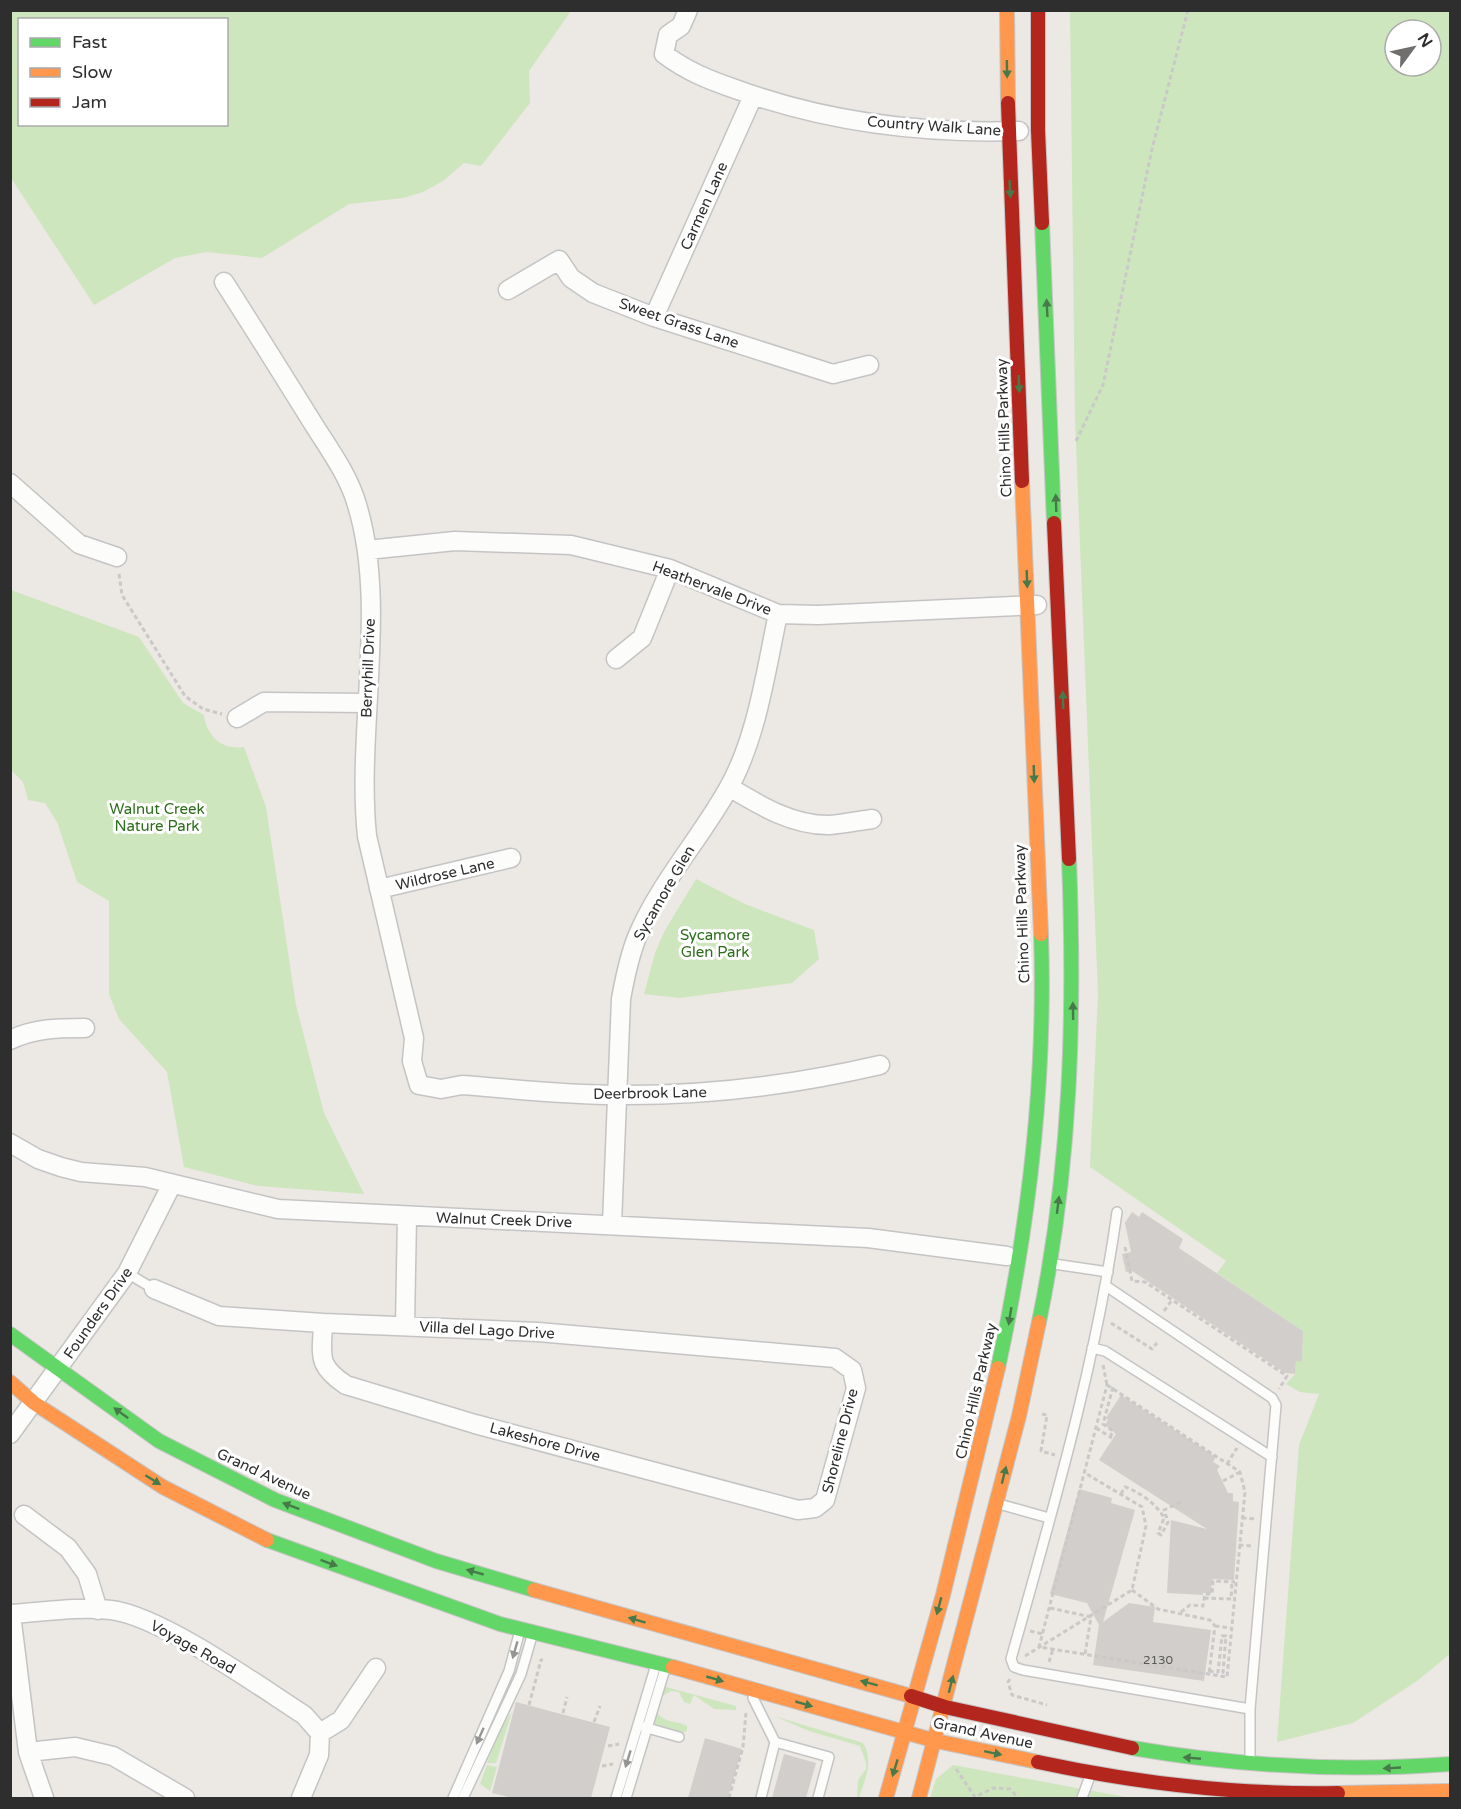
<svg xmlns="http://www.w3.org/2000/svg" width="1461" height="1809" font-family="'Varela Round',sans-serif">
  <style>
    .green { fill: #cee6be; fill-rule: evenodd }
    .building { fill: #d1cecb }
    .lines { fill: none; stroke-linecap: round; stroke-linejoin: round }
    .lane-casing { stroke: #c5c4c5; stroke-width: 12 }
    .street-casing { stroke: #c5c4c5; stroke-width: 21 }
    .fast-casing { stroke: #c6c5c4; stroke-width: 16 }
    .slow-casing { stroke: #c6c5c4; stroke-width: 16 }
    .jam-casing { stroke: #c6c5c4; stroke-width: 16 }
    .path { stroke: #c9c9c8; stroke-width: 3; stroke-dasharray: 4.5 3; stroke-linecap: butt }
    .lane { stroke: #fcfcfb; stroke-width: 9 }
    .street { stroke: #fcfcfb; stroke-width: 18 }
    .fast { stroke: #63d668; stroke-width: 14 }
    .slow { stroke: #ff974d; stroke-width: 14 }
    .jam { stroke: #b3261e; stroke-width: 14 }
    .oneway { fill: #467a48 }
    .oneway2 { fill: #959594 }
    .labels { text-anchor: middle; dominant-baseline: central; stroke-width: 6; stroke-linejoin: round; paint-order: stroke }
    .number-label { font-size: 12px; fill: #585857 }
    .street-label { font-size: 15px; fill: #2e2e2e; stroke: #fff }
    .park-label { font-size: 15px; fill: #2c6e1b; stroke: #fff }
  </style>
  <rect width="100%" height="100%" fill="#ece8e4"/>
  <path class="green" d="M10,11L11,10L571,11L529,71L530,103L481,166L464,163L443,181L423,192L403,198L349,204L262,258L207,252L175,258L94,305L11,178ZM20,20H226V124H20Z
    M1070,11H1450V1654L1417,1681L1353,1723L1277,1742L1299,1445L1319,1394L1300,1392L1286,1384L1295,1374L1296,1361H1302L1303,1331L1217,1273L1226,1261L1090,1167L1098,995L1075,419ZM1395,30H1431V66H1395Z
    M11,590L139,637L183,703L204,715C207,737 222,750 244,747L266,807L296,1005L324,1113L364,1194L258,1186L184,1167L167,1072L119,1019L109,994V901L77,882L57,822L45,803L28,800L23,782L11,770Z
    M696,879L745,904L814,930L819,959L792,983L679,998L644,994L655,953L664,932Z
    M666,1687L736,1706V1710L714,1709L694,1695L690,1704L684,1702L679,1692L671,1691L656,1700Z
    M655,1711C668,1725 673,1719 687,1726V1731L680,1734L655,1725Z
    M512,1712L496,1763H487L500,1729Z
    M774,1716L863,1743C874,1761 865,1779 859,1798H857L858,1780L866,1769V1763L860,1746L809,1731Z
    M487,1765L497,1767L490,1791L480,1784Z
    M953,1765L1131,1798H930L936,1779Z"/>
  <path class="building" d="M1132,1212L1139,1217L1142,1212L1183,1239L1179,1248L1303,1331L1302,1362L1296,1361L1295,1374L1285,1373L1132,1271L1126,1272L1122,1254L1131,1252L1125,1223Z
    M1121,1395L1216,1457L1213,1462L1220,1466L1217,1470L1228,1493H1233V1501L1239,1502L1234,1580L1212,1579L1211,1593H1203V1595L1167,1593L1171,1520L1207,1529L1099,1460L1116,1434L1105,1425L1108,1420L1106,1418Z
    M1079,1489L1112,1498L1111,1503L1135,1510L1103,1622L1129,1603L1155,1607L1153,1622L1211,1630L1204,1681L1093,1665L1099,1625L1087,1603L1050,1594Z
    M516,1702L610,1727L591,1798H513L492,1793Z
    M705,1738L742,1749L728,1798H688Z
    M784,1754L816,1763L806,1798H772Z"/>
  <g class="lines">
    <defs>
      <path id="lane" d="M1117,1212C1096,1364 1052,1512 1011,1659L1014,1667L1023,1670L1250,1709
        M1054,1264L1108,1272
        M127,1273L154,1289
        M1106,1286L1272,1398L1276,1405L1250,1709V1760
        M1092,1348L1105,1351L1272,1457
        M999,1504L1049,1518
        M753,1698L775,1742L761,1798
        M644,1727L679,1737
        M775,1742L829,1757L818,1798
        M453,1798L509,1671L519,1634
        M463,1798L521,1674L532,1636
        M616,1798L655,1668
        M626,1798L665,1669
        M1082,1798L1090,1776"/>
      <path id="street" d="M688,10L681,26L668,35L664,54C688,72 709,80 738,90C827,122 923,134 1019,131
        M224,282C253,327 281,372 309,417C326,445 348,473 357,505C388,606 356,731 367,836L414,1038L412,1061L419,1085L441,1089L462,1085C514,1089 566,1095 617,1095C706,1096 794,1085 880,1065
        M508,290L559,260L571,278L593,293L654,317L833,374L869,365
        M654,317L753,96
        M10,483L79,544L117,557
        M367,550L455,541L571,545L670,569L778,614L818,615L1037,605
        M616,659L642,638L670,569
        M237,718L264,702L367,703
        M729,787C759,805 793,826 830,825C844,824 858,821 872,819
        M379,889L511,858
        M10,1040C35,1028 58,1028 85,1028
        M10,1143L38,1159L61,1167L81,1172L145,1177L278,1209L868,1238L1007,1256
        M612,1224L621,999C625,977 629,957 637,937C659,884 700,839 728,789C757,738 766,670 778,614
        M154,1289L219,1316L323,1323L538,1332L835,1358L852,1370L856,1388L825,1500L815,1508L798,1510L475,1424L346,1385C316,1365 322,1356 323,1323
        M405,1325L407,1216
        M10,1434L127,1273L172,1184
        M24,1515L68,1548L87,1574L98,1610
        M10,1614C43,1612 78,1606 111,1610C161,1616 259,1686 304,1715L320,1733
        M11,1614L28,1752L44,1798
        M320,1733L341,1720L376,1668
        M28,1752L75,1747L113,1756L185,1798
        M301,1798L319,1755L320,1733"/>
      <path id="fast" d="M1042,223L1054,523
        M1039,1322C1071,1167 1075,1016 1069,859
        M10,1334L159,1441L275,1500L436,1561L534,1590
        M998,1368C1029,1225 1046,1080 1041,934
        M267,1540L500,1624L673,1667
        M1132,1748C1237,1766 1344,1772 1450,1764"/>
      <path id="slow" d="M1007,10L1008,103
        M1022,481L1041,934
        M10,1382L34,1403L163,1487L267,1540
        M534,1590L911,1696
        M673,1667L936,1741L1038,1762
        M1338,1793L1450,1791
        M886,1798L943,1595L998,1368
        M919,1798L1019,1416L1039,1322"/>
      <path id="jam" d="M1038,10V130L1042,223
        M1008,103L1022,481
        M1054,523L1069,859
        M911,1696L945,1707L1132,1748
        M1038,1762C1136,1783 1237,1795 1338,1793"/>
    </defs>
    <use href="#lane" class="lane-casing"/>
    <use href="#street" class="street-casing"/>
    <use href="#fast" class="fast-casing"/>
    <use href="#slow" class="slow-casing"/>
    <use href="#jam" class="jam-casing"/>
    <path class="path" d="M1076,441L1103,385L1152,149L1188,10
      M119,574L122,595L185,696L203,709L222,714
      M1125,1247L1132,1281L1145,1282L1287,1376L1279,1389
      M1164,1311L1172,1300
      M1111,1323L1152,1349L1157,1343
      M1103,1365L1107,1385
      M1107,1385L1240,1472L1245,1492L1227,1677L1039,1647Z
      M1042,1414L1047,1415L1041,1451L1055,1455
      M1096,1428L1112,1438
      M1110,1437L1113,1431L1103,1424L1113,1387
      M1227,1464L1237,1448
      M1223,1481L1240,1472
      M1121,1494L1125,1487C1138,1491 1158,1505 1164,1518L1158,1533L1161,1535L1168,1522L1164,1510L1181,1502
      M1242,1518L1256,1519
      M1239,1545L1252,1546
      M1132,1590L1158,1609L1210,1620L1215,1626L1209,1674
      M1204,1598L1231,1599L1232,1582
      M1050,1608L1091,1617L1085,1654
      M1181,1612L1190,1605L1203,1606L1205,1594H1212L1213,1581L1235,1582
      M1215,1626L1231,1628
      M1030,1631L1043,1634
      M1025,1656L1132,1590L1146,1526L1142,1507L1085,1473
      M1049,1662L1053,1649
      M1209,1671L1218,1672L1222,1636H1226L1223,1672L1226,1673
      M1010,1679L1008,1682L1012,1695L1047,1705
      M529,1705L541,1660H543
      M563,1713L567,1697
      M594,1722L600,1706
      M608,1746L619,1744
      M602,1766L613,1764
      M956,1769L975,1797L993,1788L1010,1789L1018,1798
      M729,1798L743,1747L746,1712"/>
    <use href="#lane" class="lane"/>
    <use href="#street" class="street"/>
    <use href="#fast" class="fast"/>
    <use href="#slow" class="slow"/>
    <use href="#jam" class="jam"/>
  </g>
  <defs><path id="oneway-solid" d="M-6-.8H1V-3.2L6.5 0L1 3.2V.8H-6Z" transform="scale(1.5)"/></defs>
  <g class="oneway">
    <use href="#oneway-solid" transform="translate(1007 69) rotate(89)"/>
    <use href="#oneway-solid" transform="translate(1010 189) rotate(87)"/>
    <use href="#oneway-solid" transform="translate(1047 308) rotate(-93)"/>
    <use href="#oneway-solid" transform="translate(1019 384) rotate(88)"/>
    <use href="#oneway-solid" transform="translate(1056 503) rotate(-92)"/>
    <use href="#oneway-solid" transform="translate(1027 579) rotate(88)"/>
    <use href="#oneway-solid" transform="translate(1063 700) rotate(-92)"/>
    <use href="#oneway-solid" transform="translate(1034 774) rotate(88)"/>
    <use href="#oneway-solid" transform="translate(1073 1011) rotate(-91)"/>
    <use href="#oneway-solid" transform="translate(1058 1205) rotate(-83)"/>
    <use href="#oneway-solid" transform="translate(1010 1316) rotate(99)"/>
    <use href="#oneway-solid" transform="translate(121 1413) rotate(-144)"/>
    <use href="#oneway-solid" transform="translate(1004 1475) rotate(-76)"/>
    <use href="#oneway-solid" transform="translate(153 1480) rotate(32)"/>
    <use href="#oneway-solid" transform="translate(291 1506) rotate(-159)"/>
    <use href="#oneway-solid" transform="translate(329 1563) rotate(20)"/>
    <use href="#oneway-solid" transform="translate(475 1572) rotate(-164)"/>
    <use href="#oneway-solid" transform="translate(939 1606) rotate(105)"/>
    <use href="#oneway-solid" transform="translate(637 1620) rotate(-163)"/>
    <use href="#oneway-solid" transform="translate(715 1679) rotate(16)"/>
    <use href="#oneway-solid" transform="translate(869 1683) rotate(-165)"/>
    <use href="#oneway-solid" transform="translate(951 1684) rotate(-76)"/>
    <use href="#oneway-solid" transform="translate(804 1704) rotate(16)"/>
    <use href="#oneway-solid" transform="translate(993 1753) rotate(12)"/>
    <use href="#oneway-solid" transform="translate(1192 1758) rotate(-175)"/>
    <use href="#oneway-solid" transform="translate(895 1768) rotate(107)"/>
    <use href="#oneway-solid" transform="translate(1392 1768) rotate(177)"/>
  </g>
  <g class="oneway2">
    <use href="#oneway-solid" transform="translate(515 1650) rotate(106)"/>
    <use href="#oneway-solid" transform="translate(480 1736) rotate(114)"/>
    <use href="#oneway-solid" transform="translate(628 1759) rotate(107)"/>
  </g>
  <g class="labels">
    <g class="number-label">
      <text x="1158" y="1660">2130</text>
    </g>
    <g class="street-label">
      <text transform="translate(934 126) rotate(4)">Country Walk Lane</text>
      <text transform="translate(704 206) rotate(-66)">Carmen Lane</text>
      <text transform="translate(679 323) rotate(19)">Sweet Grass Lane</text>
      <text transform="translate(1004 428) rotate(-92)">Chino Hills Parkway</text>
      <text transform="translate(712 588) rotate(21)">Heathervale Drive</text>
      <text transform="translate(368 668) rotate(-88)">Berryhill Drive</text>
      <text transform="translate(445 874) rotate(-13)">Wildrose Lane</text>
      <text transform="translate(664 893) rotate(-60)">Sycamore Glen</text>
      <text transform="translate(1022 914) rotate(-92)">Chino Hills Parkway</text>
      <text transform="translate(650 1093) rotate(-1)">Deerbrook Lane</text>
      <text transform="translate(504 1220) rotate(2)">Walnut Creek Drive</text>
      <text transform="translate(98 1313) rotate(-55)">Founders Drive</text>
      <text transform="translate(487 1330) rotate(3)">Villa del Lago Drive</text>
      <text transform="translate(976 1391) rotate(-77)">Chino Hills Parkway</text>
      <text transform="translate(840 1441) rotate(-76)">Shoreline Drive</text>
      <text transform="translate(545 1442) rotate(15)">Lakeshore Drive</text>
      <text transform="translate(264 1474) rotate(25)">Grand Avenue</text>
      <text transform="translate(193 1647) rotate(29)">Voyage Road</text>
      <text transform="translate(983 1733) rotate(12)">Grand Avenue</text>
    </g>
    <g class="park-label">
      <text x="157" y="809">Walnut Creek<tspan x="157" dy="17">Nature Park</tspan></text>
      <text x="715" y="935">Sycamore<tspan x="715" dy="17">Glen Park</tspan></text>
    </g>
  </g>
  <rect width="1461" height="1809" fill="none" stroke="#2e2e2e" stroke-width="24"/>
  <rect x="18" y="18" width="210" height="108" fill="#ffffff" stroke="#ababab" stroke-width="1.5"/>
  <rect x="30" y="38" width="30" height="9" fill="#63d668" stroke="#ababab" stroke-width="1.5"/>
  <text x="72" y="48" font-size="18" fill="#2e2e2e">Fast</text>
  <rect x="30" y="68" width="30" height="9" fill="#ff974d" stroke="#ababab" stroke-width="1.5"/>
  <text x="72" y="78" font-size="18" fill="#2e2e2e">Slow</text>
  <rect x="30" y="98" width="30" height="9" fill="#b3261e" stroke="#ababab" stroke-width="1.5"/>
  <text x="72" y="108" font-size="18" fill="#2e2e2e">Jam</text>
  <g transform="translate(1413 48) rotate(57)"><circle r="28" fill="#ffffff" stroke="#ababab" stroke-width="1.5"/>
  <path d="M0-4.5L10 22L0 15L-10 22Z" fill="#706f6e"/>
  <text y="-9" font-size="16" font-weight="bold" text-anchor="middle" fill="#2e2e2e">N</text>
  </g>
</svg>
